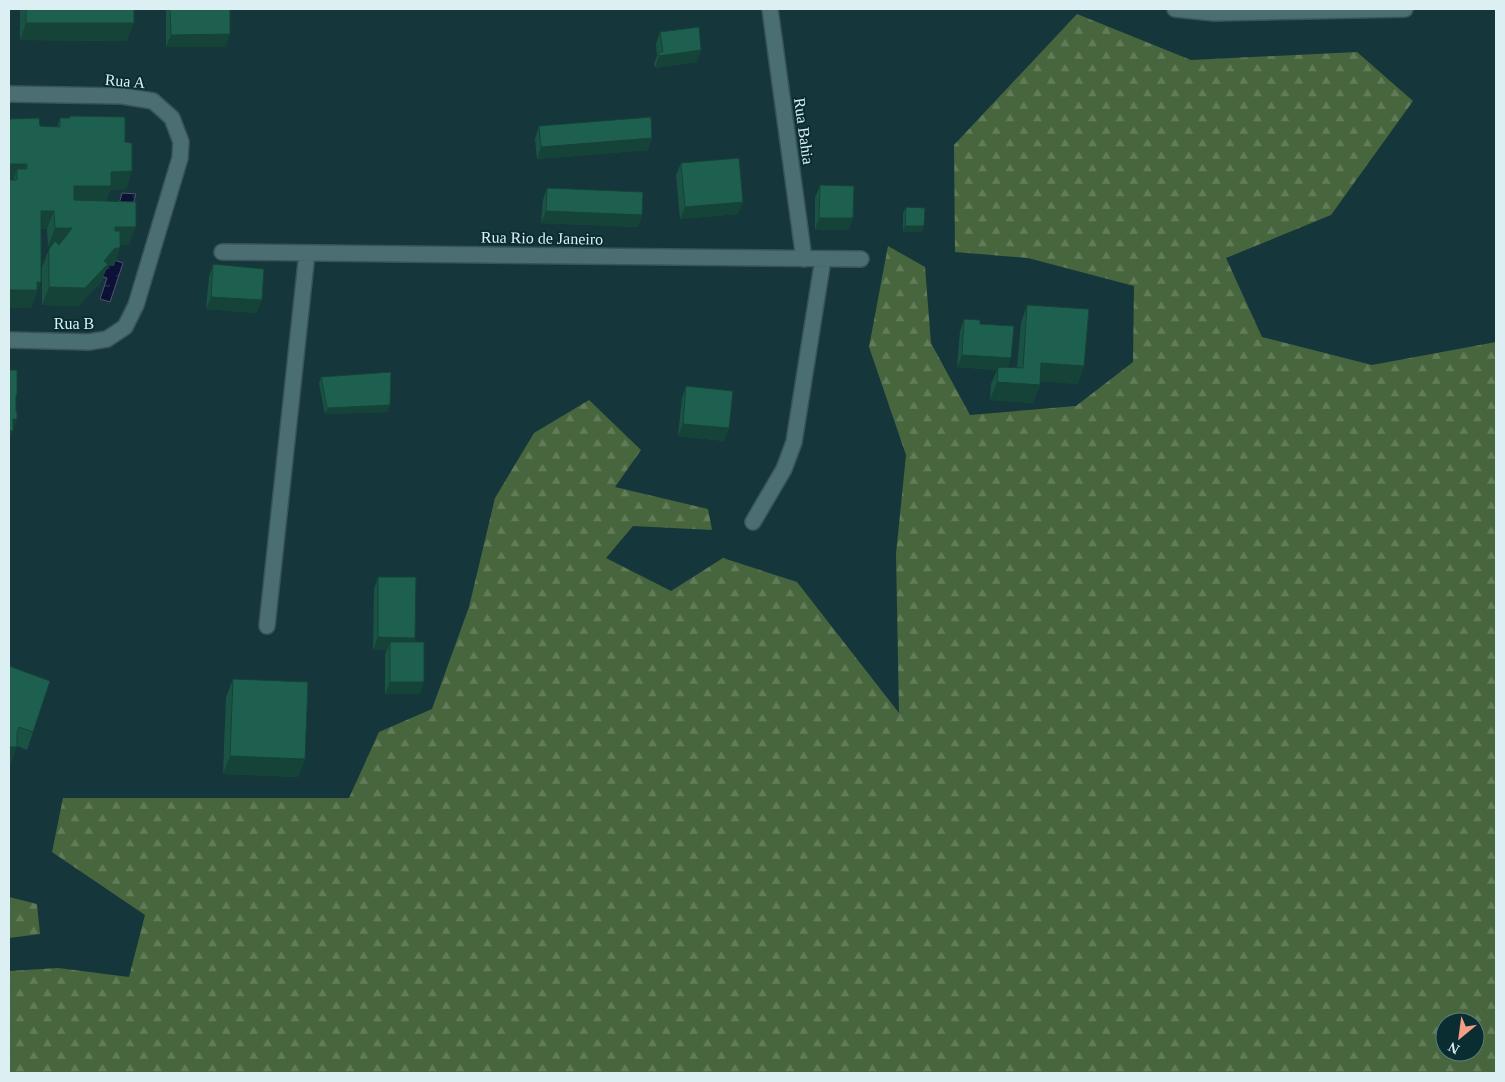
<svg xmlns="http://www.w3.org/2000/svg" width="1505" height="1082" font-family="'Times New Roman',serif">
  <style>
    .forest { fill: url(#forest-firs); fill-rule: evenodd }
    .water { fill: url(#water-ripples); stroke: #4c546f }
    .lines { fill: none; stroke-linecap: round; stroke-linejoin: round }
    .minor-casing { stroke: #395458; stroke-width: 18 }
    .minor { stroke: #4b6e72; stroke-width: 15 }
    .wall { fill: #1a5344 }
    .shaded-wall { fill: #154337 }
    .building { fill: #1e604f; stroke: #154337 }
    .labels { text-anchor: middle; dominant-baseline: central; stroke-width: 4; stroke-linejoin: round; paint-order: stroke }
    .street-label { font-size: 16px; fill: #dceff2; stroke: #092d31 }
  </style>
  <defs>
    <pattern id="forest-firs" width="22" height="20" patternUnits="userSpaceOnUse" patternTransform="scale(1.25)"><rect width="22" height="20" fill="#48663d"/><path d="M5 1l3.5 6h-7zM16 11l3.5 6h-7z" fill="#627c5a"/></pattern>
    <pattern id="water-ripples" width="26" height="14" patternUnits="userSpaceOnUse" patternTransform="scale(1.25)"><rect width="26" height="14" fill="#0e1137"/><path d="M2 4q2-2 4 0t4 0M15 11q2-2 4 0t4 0" fill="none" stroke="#303454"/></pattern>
  </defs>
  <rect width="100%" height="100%" fill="#15373b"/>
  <path class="forest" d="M1077,14L1191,60L1357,52L1413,101L1331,215L1226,258L1262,337L1372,365L1496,342V1073H9V971L58,968L129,977L145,915L52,852L63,798H349L379,732L432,709L469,607L495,498L534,433L589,400L641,450L615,487L708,509L712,530L633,526L606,558L671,591L723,558L797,582L899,713L896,554L906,455L869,347L888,246L925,267L931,343L970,415L1076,406L1133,362L1134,286L1028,258L955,252L954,145ZM1445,1022H1475V1052H1445Z
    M9,897L37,904L40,934L9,938Z"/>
  <path class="water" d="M122,193L136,194L129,216L119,204Z
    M114,260L123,263L110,302L100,299L107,278L100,276Z"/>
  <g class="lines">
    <defs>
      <path id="minor" d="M770,9L804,259
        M1175,9L1214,13L1405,9
        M9,94L122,96L153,101L172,118L181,142L180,158L136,305L125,327L107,339L89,342L9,340
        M222,252L861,259
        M753,522L784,469L794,442L823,259
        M267,626L307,253"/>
    </defs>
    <use href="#minor" class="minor-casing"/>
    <use href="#minor" class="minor"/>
  </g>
  <path class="wall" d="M20,9H134L127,41L20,40Z
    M166,9H230L226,47H166Z
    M660,32L701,50L697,62L655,68L654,64L657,56L656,44Z
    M70,116L125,142L132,171L126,189L110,190L106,201L129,245H120L114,266H109L106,270L101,282L78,306L42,305V267L49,249L51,246H48L47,229H41L34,300L31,308H9V119L40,126L57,127L60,118H69Z
    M539,126L652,138L648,150L537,159L535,139Z
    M681,163L743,202L738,214L680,219L676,175Z
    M820,185L849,230H815V198Z
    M547,188L642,215L638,227L541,223L543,200Z
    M906,207L922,232H903V213Z
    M213,264L257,313L206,309L209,277Z
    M1027,305L1078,384L1040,381V385L1033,403L990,400L991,384L997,370L957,367L960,331L964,319L980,324L1008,367L1017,368L1021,323Z
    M321,377L388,412L325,414L319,383Z
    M686,386L729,428L724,441L678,436L682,398Z
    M378,577L415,638L414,642L420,694H385V654L387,650H373L374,589Z
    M9,666L33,732L27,750L17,746L10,765H9Z
    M233,679L305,759L298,777L223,774L226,697Z"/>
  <path class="shaded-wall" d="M26,23H134L127,41L20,40Z
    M230,34L226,47H166L171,35Z
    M701,50L697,62L655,68L659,56Z
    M652,138L648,150L537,159L541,147Z
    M9,164H27L20,182L17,180V169L13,182H9Z
    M132,171L126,189L110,190L105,204H67L74,186L111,172Z
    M743,202L738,214L680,219L685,207Z
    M41,211H54L47,229H34Z
    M546,211L642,215L638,227L541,223Z
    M819,218H853L849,230H815Z
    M905,226H924L922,232H903Z
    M115,227H136L129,245H109Z
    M55,228H72L65,246H48Z
    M115,248H120L114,266H109L106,270L101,282L78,306L42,305L49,287L104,261Z
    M37,282H41L31,308H9V290Z
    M211,297L262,300L257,313L206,309Z
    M962,355L1011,358L1007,370L998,367L997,370L957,367Z
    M1041,363L1084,366L1078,384L1035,381Z
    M997,382L1040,385L1033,403L990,400Z
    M390,405L388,412L325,414L327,408Z
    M13,419H17L13,431Z
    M683,424L729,428L724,441L678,436Z
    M9,431H13L9,442Z
    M378,637L415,638L411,650L390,642L387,650H373Z
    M390,682H424L420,694H385Z
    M9,747H17L10,765H9Z
    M230,756L305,759L298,777L223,774Z"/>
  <path class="building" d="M26,9H134V23H26Z
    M170,9H230V34L171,35Z
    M699,27L701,50L659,56V52H663L660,32Z
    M70,116L125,117V142L132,143V171L111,172V186H74V200L136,202V227H115V231H120V248H115L104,261L108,264L85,288L49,287V249L55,241L59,245L72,228H55L54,211H41V282H37V290H9V180H17V169H27V164H9V119L39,118L40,126L60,127V118H70Z
    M651,117L652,138L541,147L539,126Z
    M739,158L743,202L685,207L681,163Z
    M820,185L854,186L853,218H819Z
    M547,188L643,192L642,215L546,211Z
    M906,207L925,208L924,226H905Z
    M213,264L264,269L262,300L211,297Z
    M1027,305L1089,309L1084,366L1041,363L1040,385L997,382L998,367L1023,368Z
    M964,319L980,320V324L1014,326L1011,358L962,355Z
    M9,370H17V395H16V412H17V419H13V431H9Z
    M391,372L390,405L327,408L321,377Z
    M686,386L733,391L729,428L683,424Z
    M378,577H416L415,638L378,637Z
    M390,642H424V682H390Z
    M9,666L50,681L33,732L19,727L17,733V747H9Z
    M233,679L308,682L305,759L230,756Z"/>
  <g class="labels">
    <g class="street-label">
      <text transform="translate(125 81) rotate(5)">Rua A</text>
      <text transform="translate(804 131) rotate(82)">Rua Bahia</text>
      <text transform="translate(542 238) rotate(1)">Rua Rio de Janeiro</text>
      <text x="74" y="323">Rua B</text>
    </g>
  </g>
  <rect width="1505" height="1082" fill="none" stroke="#dceff2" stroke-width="20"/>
  <g transform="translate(1460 1037) rotate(209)"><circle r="24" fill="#092d31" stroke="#5d7b7e"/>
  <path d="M0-4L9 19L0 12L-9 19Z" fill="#f49e88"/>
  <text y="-8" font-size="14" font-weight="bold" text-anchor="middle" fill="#dceff2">N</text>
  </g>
</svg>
